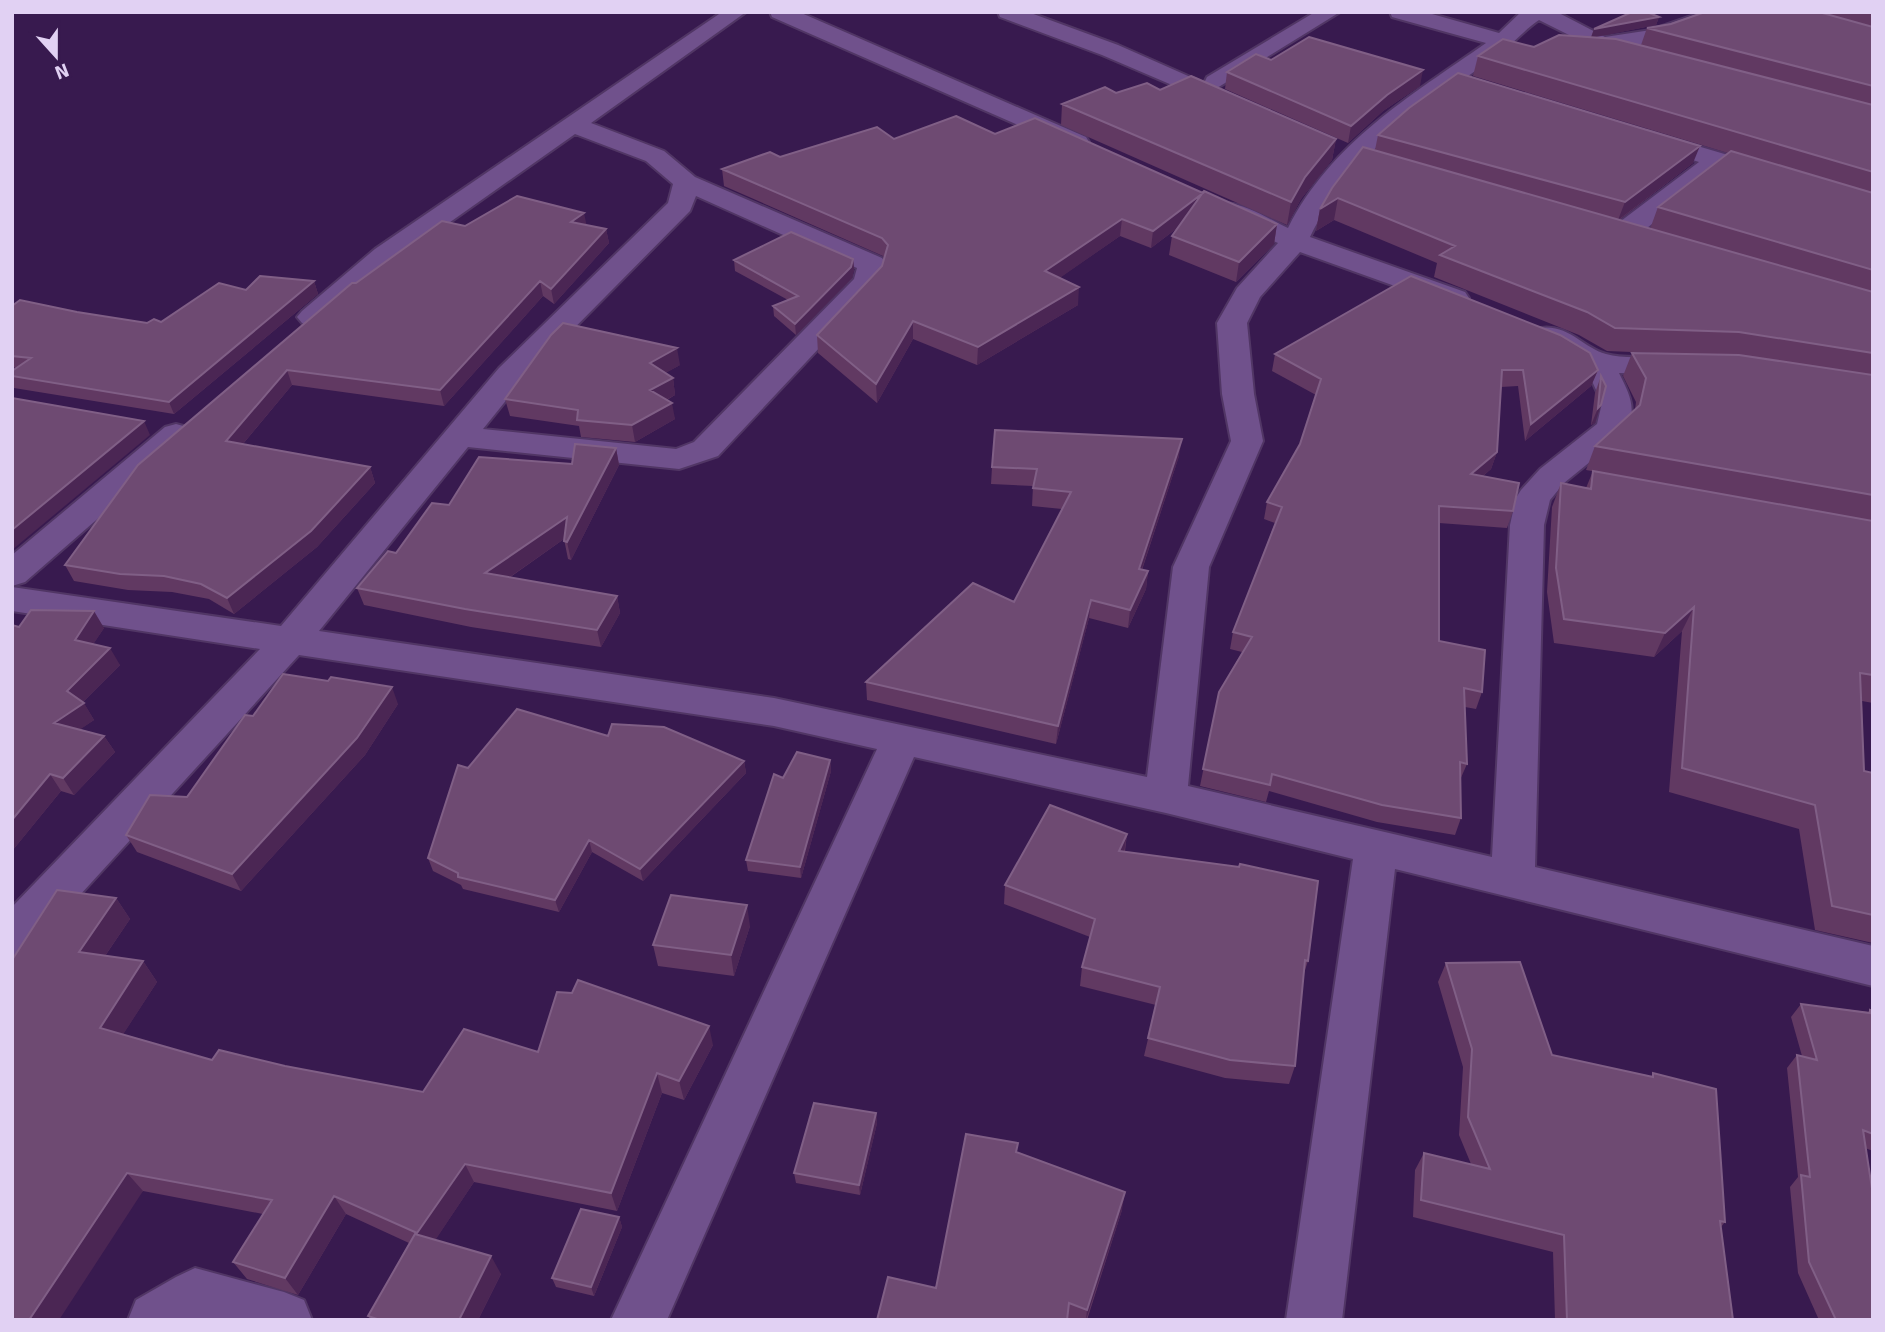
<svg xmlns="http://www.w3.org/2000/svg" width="1885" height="1332" font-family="Signika,sans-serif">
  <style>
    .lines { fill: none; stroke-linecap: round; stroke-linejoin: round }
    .minor-casing { stroke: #513665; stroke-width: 4 }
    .minor { fill: #70518c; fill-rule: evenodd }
    .wall { fill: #613962 }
    .shaded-wall { fill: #4b2654 }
    .building { fill: #6e4a72; stroke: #805f86; stroke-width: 2 }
  </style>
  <rect width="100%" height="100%" fill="#381a4f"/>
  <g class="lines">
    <defs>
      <path id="minor" d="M722,12H746L591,123L664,151L695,177L882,258L886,264L881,282L718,456L679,469L468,447L319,631L774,698L1147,777L1173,567L1231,441L1222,394L1217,323L1237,288L1278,243L1218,216L1214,210L1218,204C1240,199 1268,219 1288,228C1331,143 1410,96 1486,43L1392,17L1390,12H1425L1499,33L1521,12H1557L1605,37L1651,30L1703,12H1735L1733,17L1663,41L1621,48L1619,54L1611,56L1539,20C1524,30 1513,44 1498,55C1421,110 1354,149 1310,237L1465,292L1469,298L1465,304L1455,307L1445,304L1300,252L1260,297L1247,323L1254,394L1263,441L1209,567L1188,786L1492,857L1510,525L1516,498L1521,490L1540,469L1597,424L1602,403L1586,368L1556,349L1535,341L1531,335L1535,329C1567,321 1581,347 1606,354C1628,361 1663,353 1689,360L1693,366L1689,372L1678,375L1619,373C1630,395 1639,412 1623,435L1564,483L1550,500L1544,525L1535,867L1873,946V986L1395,869L1342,1320H1286L1353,859L1166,813L914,757L667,1320H611L877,749L774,726L299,655L28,952L12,957V907L260,649L12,611V587L281,626L499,368L668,203L673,184L646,161L575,134L395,261L322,323L312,326L302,323L297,317L302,311L375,249ZM696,196L857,268L854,279L694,442L676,449L483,429L521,382L690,211Z
        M770,12H799L1086,137L1089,142L1086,147L1077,149L1068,147L772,17Z
        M998,12H1028L1118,45L1204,83L1207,77L1315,12H1340L1217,88L1236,97L1240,102L1236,107L1228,109L1102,55L1000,17Z
        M1647,131L1873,198V215L1722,169L1633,239L1623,241L1613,239L1609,233L1613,227L1699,162L1638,143L1635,138L1638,133Z
        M176,424L187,427L192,434L187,441L25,582L12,586V555L165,427Z
        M195,1268L284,1292L304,1300L312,1320H128L136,1300L176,1277Z"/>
    </defs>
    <use href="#minor" class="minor-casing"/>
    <use href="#minor" class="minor"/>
  </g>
  <path class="wall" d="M1705,12H1873V703L1862,701L1864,771L1873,773V943L1815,930L1799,829L1669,792L1682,631L1654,657L1554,643L1547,592L1552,507L1561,483L1586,488L1593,471L1761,501L1586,470L1595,446L1635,410L1636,402L1623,376L1632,353L1681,354L1607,351L1579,335L1434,277L1437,263L1334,220L1316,231L1320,209L1375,150L1378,135L1693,163L1619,220L1650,229L1658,207L1728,153L1473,76L1478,56L1591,37L1594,29L1659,17L1656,25L1594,37L1641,45L1647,28L1671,24Z
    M1271,60L1420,86L1383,111L1348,143L1225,89L1227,72Z
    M1160,90L1336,139L1332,160L1301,199L1287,225L1061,125L1062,104L1116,93Z
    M995,134L1203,193L1277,224L1274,244L1236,282L1169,255L1172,236L1176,229L1151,248L1120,236L1059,278L1078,305L977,365L913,339L877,403L818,353L817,335L882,266L884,258L883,256L724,186L722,169L780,157L894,139Z
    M587,225L606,229L609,243L554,304L543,296L444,406L292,385L243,444L370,467L375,483L317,547L234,614L209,599L172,592L128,590L74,581L65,565L356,283L465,226Z
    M853,259L854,269L852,278L796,335L774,316L773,306L788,300L735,271L734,260Z
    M314,281L318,294L174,414L14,388L12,384V371L17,368L12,367V306L77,312L147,323L161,322L246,290Z
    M1275,354L1598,370L1591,386L1525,441L1518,386L1501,387L1497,452L1491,469L1483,476L1513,511L1507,528L1439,523V641L1482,692L1476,709L1465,707L1467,764L1460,780L1461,818L1455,835L1377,822L1269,791L1266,802L1200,786L1219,692L1242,652L1230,649L1233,632L1275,523L1264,519L1267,502L1300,444L1316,395L1272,371Z
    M680,365L665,373L673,378L675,395L667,400L675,419L635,442L581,437L579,426L510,416L505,399Z
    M1601,376L1606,386L1595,423L1591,425L1595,393Z
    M616,448L619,465L571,560L568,559L564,539L509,578L617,596L620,613L601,647L471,627L364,605L357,588L396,553L572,464Z
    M1179,456L1142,570L1148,571L1146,589L1128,628L1089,618L1056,744L867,700L866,682L1014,602L1062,509L1032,506L1033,486L991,484L992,467Z
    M19,627L104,628L93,644L120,665L83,702L94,720L80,729L104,736L115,752L74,795L61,791L12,851Z
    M398,704L365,755L241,891L137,852L126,835L187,797L253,716Z
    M608,736L744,761L746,773L643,881L592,852L559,912L463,889L461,885L433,871L428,858L468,768Z
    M830,760L831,771L801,878L748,871L746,860L783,778Z
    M1127,834L1125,851L1308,961L1303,976L1295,1066L1289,1084L1225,1078L1144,1056L1156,1005L1080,986L1082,967L1090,937L1004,904L1005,885Z
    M116,898L130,919L105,956L143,961L157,982L123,1034L212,1060L285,1066L423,1092L538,1052L713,1045L684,1100L662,1093L617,1211L474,1182L435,1240L501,1274L478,1320H371L368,1316L409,1243L346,1214L298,1295L247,1279L233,1262L263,1214L143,1191L12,1320Z
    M750,926L734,976L658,966L653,945Z
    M1446,963L1552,1055L1651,1077L1653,1073L1725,1222L1721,1227L1733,1320H1555L1553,1252L1413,1217L1415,1170L1424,1153L1471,1164L1459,1135L1463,1067L1438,982Z
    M1801,1004L1868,1012L1870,1010L1873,1011V1151L1865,1148L1873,1320H1819L1798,1273L1790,1187L1798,1177L1787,1068L1797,1055L1802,1056L1791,1017Z
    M876,1113L877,1123L860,1195L796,1183L794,1173Z
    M1017,1152L1122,1210L1087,1320H1068L936,1288Z
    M619,1217L622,1227L594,1296L556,1287L552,1278Z"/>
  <path class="shaded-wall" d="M1659,17L1656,25L1591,38L1594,29Z
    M1423,70L1420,86L1383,111L1348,143L1351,126L1387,95Z
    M1336,139L1332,160L1301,199L1287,225L1291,202L1305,177Z
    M1700,146L1693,163L1618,220L1625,202Z
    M1204,193L1201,210L1151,248L1153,231Z
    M1338,198L1334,220L1316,231L1320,209Z
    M584,213L587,227L571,222Z
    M1122,219L1120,236L1044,289L1045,271Z
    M1277,224L1274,244L1236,282L1239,262Z
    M606,229L609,243L554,304L551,289Z
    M853,259L854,269L852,278L796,335L795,324Z
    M314,281L318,294L174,414L169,402Z
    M540,281L543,296L444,406L440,390Z
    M1079,287L1078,305L977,365L978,347Z
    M913,321V339L877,403L876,384Z
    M677,348L680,365L653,380L650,363Z
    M287,370L292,385L232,457L226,441Z
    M1598,370L1591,386L1525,441L1531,424Z
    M673,378L675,395L653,407L650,390Z
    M672,403L675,419L635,442L632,425Z
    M1601,405L1595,423L1591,425L1598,408Z
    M144,421L150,435L12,550V530Z
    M1182,439L1179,456L1136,587L1139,569Z
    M616,448L619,465L571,560L567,542Z
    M1497,452L1491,469L1465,491L1471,474Z
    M370,467L375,483L317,547L234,614L227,598Z
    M567,517L571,534L490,591L485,573Z
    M1148,571L1146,589L1128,628L1130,610Z
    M617,596L620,613L601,647L597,630Z
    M1091,600L1089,618L1056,744L1058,726Z
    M1694,607L1682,631L1654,657L1665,633Z
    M94,611L104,628L85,657L75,640Z
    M110,648L120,665L78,707L84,703L94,720L65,740L54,723L67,691Z
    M392,687L398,704L365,755L241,891L232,874Z
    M104,736L115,752L74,795L63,778Z
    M830,760L831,771L801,878L800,867Z
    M744,761L746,773L643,881L640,869Z
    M50,774L61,791L12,851V820Z
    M1127,834L1124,853L1119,851Z
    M589,840L592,852L559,912L555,900Z
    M116,898L130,919L94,972L79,952Z
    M747,905L750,926L734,976L731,955Z
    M143,961L157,982L115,1047L100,1028Z
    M709,1026L713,1045L684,1100L679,1081Z
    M657,1073L662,1093L617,1211L611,1193Z
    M876,1113L877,1123L860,1195L859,1185Z
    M465,1164L474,1182L428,1251L417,1233Z
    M127,1173L143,1191L59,1320H29Z
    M1125,1192L1122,1210L1086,1320L1087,1310Z
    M334,1196L346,1214L298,1295L285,1278Z
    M619,1217L622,1227L594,1296L591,1287Z
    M491,1256L501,1274L478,1320H459Z"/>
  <path class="building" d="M1632,12H1647L1659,17L1594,29Z
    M1705,12H1819L1873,27V86L1647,28L1671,24Z
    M1559,35L1616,39L1873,105V172L1478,56L1503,39L1534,47Z
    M1309,37L1423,70L1387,95L1351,126L1227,72L1256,54L1271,60Z
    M1458,73L1700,146L1625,202L1378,135L1409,108Z
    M1191,76L1336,139L1305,177L1291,202L1062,104L1105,87L1116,93L1147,83L1160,90Z
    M956,116L995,134L1035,118L1203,193L1153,231L1122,219L1045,271L1079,287L978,347L913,321L876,384L817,335L882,266L888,245L882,238L722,169L770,152L780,157L877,127L894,139Z
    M1363,147L1873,292V353L1739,332L1615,328L1587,312L1440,255L1455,246L1338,198L1320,209L1332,188Z
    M1731,151L1873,193V270L1658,207Z
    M1204,191L1277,224L1239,262L1172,236Z
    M517,196L584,213L571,222L606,229L551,289L540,281L440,390L287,370L226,441L370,467L311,531L227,598L201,584L164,576L120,574L65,565L138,465L352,283H356L442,221L465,226Z
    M791,232L853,259L851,267L795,324L773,306L798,296L734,260Z
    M260,276L314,281L169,402L12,376V371L31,358L12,356V306L20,300L77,312L147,323L154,319L161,322L219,283L246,290Z
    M1411,276L1560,335L1590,353L1598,370L1531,424L1523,370H1502L1497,452L1471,474L1519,483L1513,511L1439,506V641L1485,650L1482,692L1464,688L1467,764L1460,762L1461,818L1382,805L1272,774L1270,785L1203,769L1219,692L1252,637L1233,632L1282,507L1267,502L1300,444L1321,379L1275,354Z
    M563,323L677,348L650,363L673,378L650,390L672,403L632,425L577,420L578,410L505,399L551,335Z
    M1632,353L1739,355L1873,375V495L1595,446L1640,405L1646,378Z
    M1601,376L1606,386L1601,405L1598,408Z
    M12,398L144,421L12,530Z
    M995,430L1182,439L1139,569L1148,571L1130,610L1091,600L1058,726L866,682L973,583L1014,602L1071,492L1033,488L1037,469L992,467Z
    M575,444L616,448L567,542L564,541L567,517L485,573L617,596L597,630L465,609L357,588L388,551L396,553L432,503L449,505L479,457L572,464Z
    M1593,471L1873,521V675L1860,673L1864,771L1873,773V915L1832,906L1815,805L1682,768L1694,607L1665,633L1564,619L1556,568L1561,483L1591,489Z
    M31,610L94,611L75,640L110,648L67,691L84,703L54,723L104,736L63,778L50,774L12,820V625L19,627Z
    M283,674L328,681L331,677L392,687L357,738L232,874L126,835L150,795L187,797L245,715L253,716Z
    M517,709L608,736L612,724L664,727L744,761L640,869L589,840L555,900L458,877V873L428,858L458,765L468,768Z
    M797,752L830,760L800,867L746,860L774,774L783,778Z
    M1050,805L1127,834L1119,851L1239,867L1240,864L1318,881L1308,961L1305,960L1295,1066L1230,1060L1148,1038L1160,987L1082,967L1095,919L1005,885Z
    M57,890L116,898L79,952L143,961L100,1028L212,1060L219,1050L285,1066L423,1092L464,1029L538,1052L557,992L572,993L578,980L709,1026L679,1081L657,1073L611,1193L465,1164L417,1233L334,1196L285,1278L233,1262L272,1200L127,1173L29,1320H12V960Z
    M671,895L747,905L731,955L653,945Z
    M1520,962L1552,1055L1653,1077V1073L1716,1089L1725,1222L1720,1221L1733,1320H1567L1564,1235L1421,1200L1424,1153L1490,1169L1468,1117L1472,1049L1446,963Z
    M1801,1004L1870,1013V1010L1873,1011V1134L1863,1130L1873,1195V1320H1836L1809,1262L1801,1175L1810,1177L1797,1055L1817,1060Z
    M814,1103L876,1113L859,1185L794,1173Z
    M966,1134L1018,1143L1016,1152L1125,1192L1087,1310L1069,1303L1067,1320H877L888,1277L936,1288Z
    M581,1209L619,1217L591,1287L552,1278Z
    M415,1234L491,1256L459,1320H380L368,1316Z"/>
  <rect width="1885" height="1332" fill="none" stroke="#e1d1f3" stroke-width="28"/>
  <g transform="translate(56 56) rotate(159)" stroke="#381a4f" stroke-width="5" paint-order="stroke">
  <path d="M0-5L12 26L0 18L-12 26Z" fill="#e1d1f3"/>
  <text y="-10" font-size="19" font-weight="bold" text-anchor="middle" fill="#e1d1f3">N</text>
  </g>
</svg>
